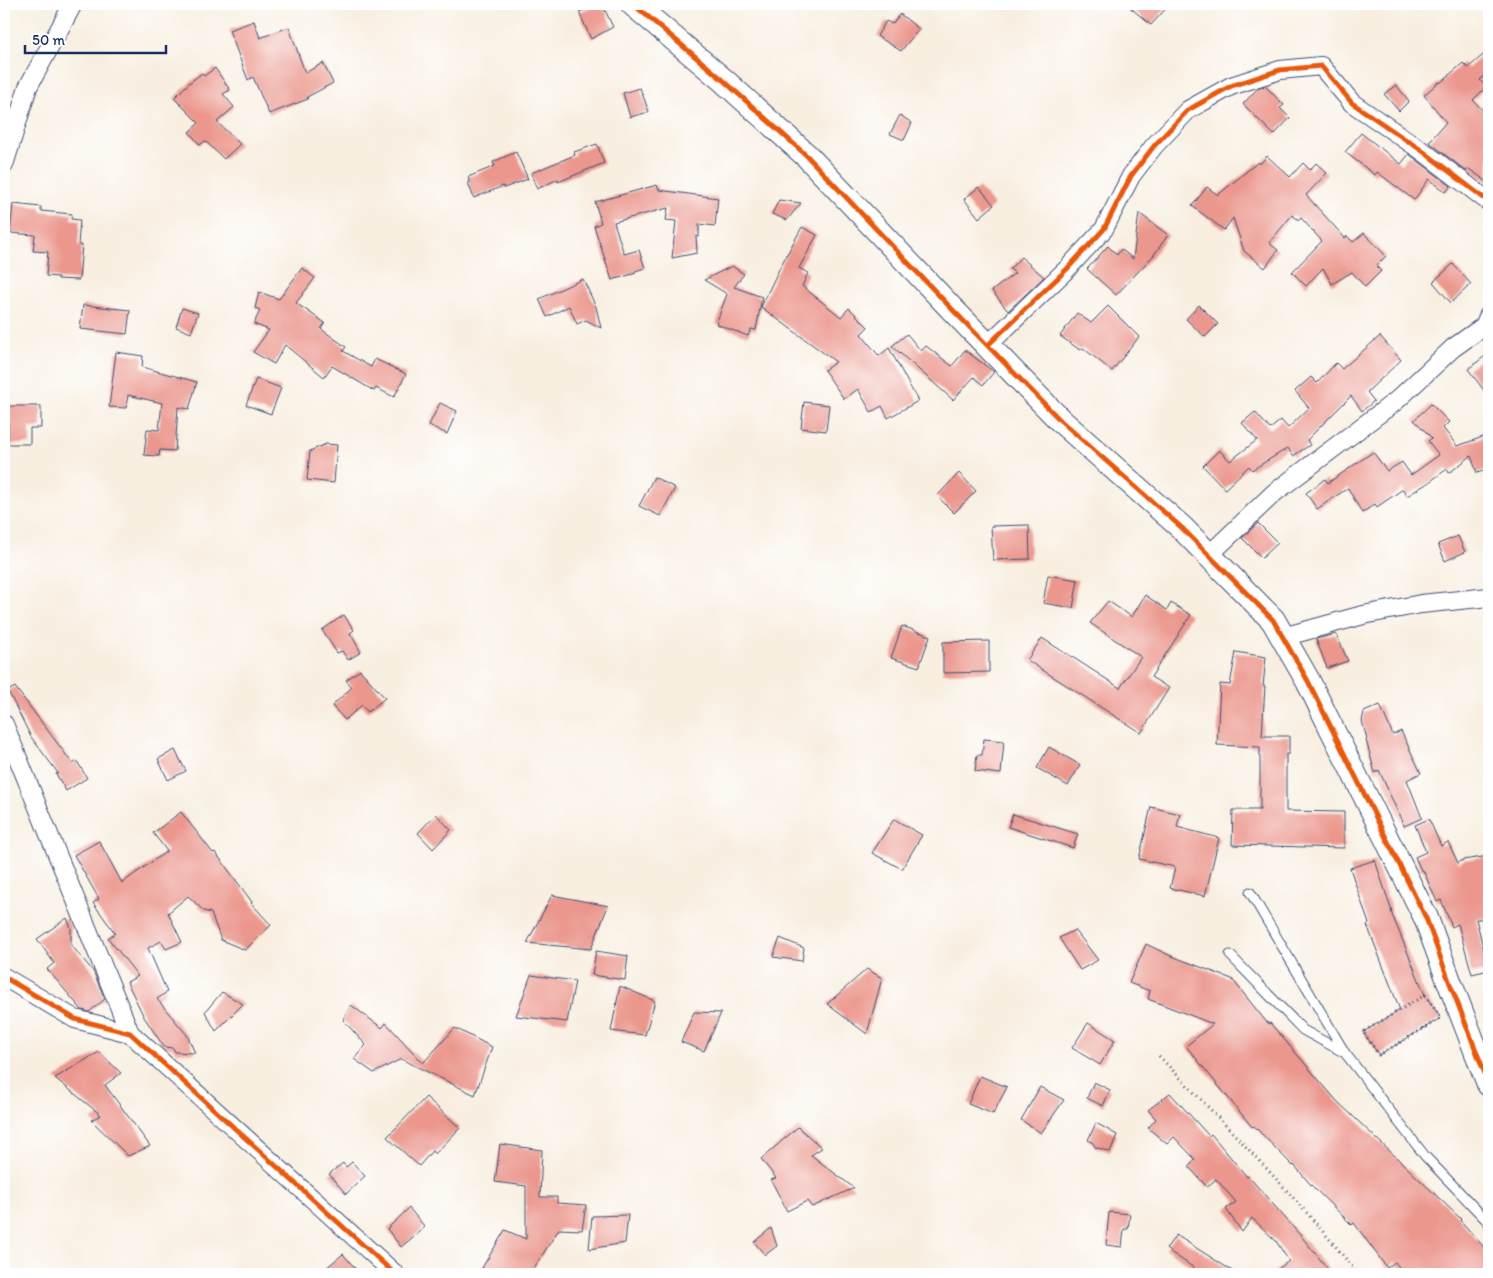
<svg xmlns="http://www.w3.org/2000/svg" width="1493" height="1278" font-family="Itim,sans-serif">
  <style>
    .building { fill: #eb978d }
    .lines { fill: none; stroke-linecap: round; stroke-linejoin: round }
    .lane-casing { stroke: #3c4c72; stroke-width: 11 }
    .street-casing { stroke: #3c4c72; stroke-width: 20 }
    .secondary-casing { stroke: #3c4c72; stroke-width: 26 }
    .path { stroke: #3c4c72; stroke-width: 3; stroke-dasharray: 1 4; stroke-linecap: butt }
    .lane { stroke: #fff; stroke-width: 9 }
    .street { stroke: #fff; stroke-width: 18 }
    .secondary { stroke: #fff; stroke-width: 24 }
    .cycleway-casing { stroke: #fff; stroke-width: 8 }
    .cycleway { stroke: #e8590c; stroke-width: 5 }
  </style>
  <rect width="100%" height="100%" fill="#fff"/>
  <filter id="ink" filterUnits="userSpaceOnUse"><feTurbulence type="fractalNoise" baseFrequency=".02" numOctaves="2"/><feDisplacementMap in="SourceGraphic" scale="10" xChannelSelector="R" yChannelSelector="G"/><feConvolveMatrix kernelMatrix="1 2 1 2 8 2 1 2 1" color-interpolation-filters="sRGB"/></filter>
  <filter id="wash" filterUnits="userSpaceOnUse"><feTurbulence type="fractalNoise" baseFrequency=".0096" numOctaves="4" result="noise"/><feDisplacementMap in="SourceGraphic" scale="20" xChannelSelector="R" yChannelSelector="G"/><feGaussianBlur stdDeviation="1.12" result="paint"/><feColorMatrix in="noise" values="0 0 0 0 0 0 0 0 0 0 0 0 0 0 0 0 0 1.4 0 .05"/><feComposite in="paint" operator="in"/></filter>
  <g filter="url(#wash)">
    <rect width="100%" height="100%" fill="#f8efe1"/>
    <g id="blocks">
      <path class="building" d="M599,4H602L613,27L591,39L579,12Z
        M1126,4H1170L1151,25Z
        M900,14L919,29L901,51L877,36L886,21L892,24Z
        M254,21L260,38L289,27L305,73L323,63L333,83L307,97L308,99L269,114L253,77L248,80L229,30Z
        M1483,55L1489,62V72L1480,80L1486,87L1473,100L1489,117V183L1469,169L1466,171L1429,142L1446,122L1424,95L1439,82L1440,83L1463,63L1468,68Z
        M215,68L230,90L223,94L234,107L217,122L240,144L224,159L205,141L200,145L189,132L199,123L174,98L189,83L202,73L204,76Z
        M1396,85L1409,101L1399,111L1384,94Z
        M1265,86L1284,105L1280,108L1290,118L1274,135L1243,104L1258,88Z
        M640,88L649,112L630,117L623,93Z
        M900,115L912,123L904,140L890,134Z
        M1361,133L1401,164L1409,154L1451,186L1446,192L1429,179L1414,200L1377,172L1375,175L1345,152Z
        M597,144L604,163L558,182V179L537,189L531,173L575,155L574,152Z
        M516,152L528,179L504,188L503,186L474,198L468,183H470L468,177L495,166L493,162Z
        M1267,156L1290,177L1303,163L1310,170L1316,163L1327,173L1306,195L1345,238L1347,236L1353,242L1364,233L1386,256L1376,266L1381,271L1365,287L1352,272L1332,284L1323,268L1306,286L1292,272L1322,241L1301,218L1299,220L1292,215L1269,243L1278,250L1265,268L1244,251L1233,218L1224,230L1192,206L1207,187L1218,195L1258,162L1260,164Z
        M657,185L659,190L718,198L715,226L699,224V237L696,236L697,253L672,258L676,221L666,220L668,208L614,222L624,254L639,250L645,268L635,271L636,273L612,280L594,226L601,223L595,202Z
        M979,187L994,205L979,218L964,199Z
        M779,200L801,203L787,220L772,214Z
        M13,204L41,207V211L72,214L71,219L80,220L78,245H82L79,280L58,279V277L46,276L48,252L33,251L35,235L10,233Z
        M1139,213L1168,235L1153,256L1116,295L1087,269L1108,246L1117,255L1121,249L1133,259Z
        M802,227L817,235L799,268L808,273L802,286L841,317L849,308L868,327L861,334L879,356L889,348L918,401L888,418L882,406L871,412L858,389L844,399L824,370L836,362L761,307L780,267Z
        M1021,257L1044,277L1008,311L992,291L1015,273L1010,269Z
        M1453,264L1471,284L1451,303L1433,282Z
        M732,266L744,274L734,287L762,297L756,330L751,329L748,336L716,324L727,294L704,280Z
        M302,268L315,278L296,303L325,323L321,329L346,347L343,351L371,367L375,359L406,374L394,397L376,388L374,391L332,366L324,377L285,345L274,364L253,352L269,330L254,324L260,310L255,308L259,292L279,299Z
        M583,279L596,307L601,328L586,320L577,324L569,306L547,317L539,299Z
        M83,305L130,310L127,334L80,329Z
        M1199,305L1218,324L1205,337L1186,319Z
        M1108,306L1139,337L1112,371L1083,348L1080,350L1060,336L1077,313L1091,323Z
        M182,308L198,313L191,333L176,327Z
        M907,334L921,351L926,346L952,366L965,350L994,372L983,385L974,377L953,400L892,346Z
        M1380,336L1401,360L1367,392L1374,401L1362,411L1351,396L1307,440L1310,445L1293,456L1288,448L1252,470L1249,466L1225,489L1203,466L1219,450L1230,461L1257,440L1242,423L1255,412L1270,429L1281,420L1288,428L1309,408L1295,391L1311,377L1317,383L1336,363L1342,369Z
        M116,352L143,356L142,367L197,382L189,409L178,407L175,451L160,450L159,456L144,455L147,429L159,430L162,403L128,395L126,408L109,407Z
        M1489,353V397L1468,369Z
        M256,379L281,388L271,414L246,405Z
        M804,402L829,405L826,431L801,428Z
        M440,403L457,411L447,434L429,425Z
        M1431,404L1449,422L1443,428L1457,446L1489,435V469L1477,473L1471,456L1449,473L1447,469L1428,483L1407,496L1403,489L1377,507L1375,504L1362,513L1348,488L1317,509L1306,493L1325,479L1328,483L1373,452L1387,471L1402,462L1411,475L1439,455L1428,441L1432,438L1414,420Z
        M8,406H41V428H30V444H8Z
        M326,444L337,445L334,483L307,480L310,451Z
        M959,473L976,491L954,513L937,496Z
        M654,477L675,488L660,516L639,506Z
        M1258,523L1278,543L1262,558L1242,538Z
        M1029,525L1030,559L993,560L991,526Z
        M1458,536L1465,552L1445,561L1438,544Z
        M1048,575L1078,580L1073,608L1043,603Z
        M1145,595L1167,610L1171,603L1191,615L1151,677L1169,688L1141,733L1027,660L1042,638L1065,653V654L1066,653L1120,688L1141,657L1090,623L1108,601L1132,617Z
        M344,615L354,630L350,633L361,652L348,660L342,651L337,653L322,630Z
        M902,626L930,636L919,667L891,658Z
        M1336,634L1348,661L1327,668L1316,639Z
        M989,641V672L943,673V642Z
        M1236,652L1266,657L1263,686H1265L1262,736H1289V754H1286V811L1344,812V848L1232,845L1233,810H1260V747L1217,745L1220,684L1230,685Z
        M360,670L385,698L368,712L362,705L345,720L332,706L352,687L346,680Z
        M15,687L73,764L77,761L87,778L66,791L56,774L58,773L31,737L8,691Z
        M1380,705L1393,735L1401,731L1421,773L1407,780L1422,818L1404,826L1379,770L1375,773L1366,740L1367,739L1362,721L1364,712Z
        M984,739L1004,741L1001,774L975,771L977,755H982Z
        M1049,747L1080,765L1068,786L1037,768Z
        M175,750L186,771L168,780L158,759Z
        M1151,807L1180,814L1177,827L1219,838L1205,896L1170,888L1175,867L1139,859Z
        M181,812L213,853L215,852L252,902L251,903L271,925L245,950L221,940L211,913L204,911L188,896L168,913L182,942L166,949L161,941L148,948L167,992L157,999L187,1035L195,1053L175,1052L173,1048L164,1047L144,1017L127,982L138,976L108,938L115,933L93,903L99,899L74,855L99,841L122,883L167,851L153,833Z
        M436,814L451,830L433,849L418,833Z
        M1013,814L1078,834L1073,848L1008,827Z
        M894,819L922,835L902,869L872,853Z
        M1429,819L1441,846L1448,842L1458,863L1463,860L1489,856V919H1476L1489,970L1472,974L1458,924L1452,927L1441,900L1437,902L1423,870H1421L1415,857L1426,852L1415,825Z
        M1375,860L1392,912H1391L1425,995L1441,1018L1379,1055L1363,1032L1400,1010L1367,925L1369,924L1350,868Z
        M552,895L608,906L591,949L527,943Z
        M67,918L71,928V945L93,971L105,999L89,1012L82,1010L47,969L54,963L37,939Z
        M1075,930L1098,960L1080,970L1059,938Z
        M780,938L804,948L802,961L773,957Z
        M1146,944L1169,955L1232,979L1268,1024L1270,1023L1337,1101L1461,1219L1460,1220L1489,1253V1268L1483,1274H1404L1395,1262L1387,1268L1354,1223L1352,1225L1311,1185L1294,1165L1293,1166L1254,1126L1252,1127L1186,1046L1213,1024L1148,999L1150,991L1129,983Z
        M596,951L628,956L625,980L592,975Z
        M867,969L882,978L867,1034L827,1004Z
        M531,975L575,981L567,1022L516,1016Z
        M620,986L655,1001L645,1035L611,1031Z
        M222,992L243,1004L216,1031L205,1012Z
        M351,1005L382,1028L386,1023L423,1063L455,1028L492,1047L475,1095L401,1059L374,1073L354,1059L366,1045L343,1020Z
        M694,1012L721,1013L704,1051L681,1042Z
        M1088,1023L1115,1040L1100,1065L1072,1048Z
        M99,1052L121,1073L105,1085L150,1146L128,1156L91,1120L101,1115L55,1078Z
        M980,1076L1007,1087L993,1114L968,1104Z
        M1094,1082L1110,1090L1103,1106L1087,1098Z
        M1040,1087L1064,1100L1041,1133L1021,1120Z
        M1170,1093L1209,1136L1211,1134L1247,1177L1248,1176L1301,1236L1332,1274H1271L1289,1261L1276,1241L1252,1218L1242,1232L1226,1209L1236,1202L1216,1179L1207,1187L1189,1167L1195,1159L1174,1137L1167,1144L1148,1128L1156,1119L1148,1110Z
        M426,1097L460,1128L435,1154L432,1151L419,1166L387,1137Z
        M1096,1123L1117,1135L1110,1152L1095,1147L1093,1143L1088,1140Z
        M798,1127L822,1148L811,1155L854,1188L812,1207L807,1201L787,1211L771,1180L776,1178L761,1159Z
        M500,1144L542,1150L540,1197H557V1203L586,1205L582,1230L559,1229L530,1274H493L482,1268L505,1230L526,1239V1186L495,1182Z
        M352,1162L365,1176L346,1194L329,1174L343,1163L346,1167Z
        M409,1208L425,1227L401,1247L387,1229Z
        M1109,1212L1130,1214L1128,1229H1124L1122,1247L1106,1245Z
        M628,1215L625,1243L589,1249L592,1216Z
        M771,1228L777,1246L765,1255L754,1242Z
        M1176,1235L1237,1274H1203L1166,1249Z
        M343,1254L360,1274H319Z"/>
    </g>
  </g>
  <g filter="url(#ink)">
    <use href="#blocks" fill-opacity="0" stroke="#3c4c72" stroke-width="1"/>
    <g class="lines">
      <defs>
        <path id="lane" d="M1250,892L1345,1053L1425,1156L1489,1223
          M1230,955L1303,1030L1345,1053"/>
        <path id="street" d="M4,165L28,87L73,4
          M988,345L1067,269L1104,229L1131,176L1154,146L1188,110L1231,86L1280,70L1321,66L1352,103L1424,152L1489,202
          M1209,555L1274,493L1396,401L1453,348L1484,326L1489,315
          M1283,637L1363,615L1421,604L1489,597
          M4,724L130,1033
          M4,977L75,1019L130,1033L395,1274"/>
        <path id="secondary" d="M633,4L723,80L807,156L950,307L1061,421L1182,528L1273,620L1308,681L1426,918L1449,981L1489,1084"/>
      </defs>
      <use href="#lane" class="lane-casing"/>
      <use href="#street" class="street-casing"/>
      <use href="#secondary" class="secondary-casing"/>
      <path class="path" d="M1425,995L1441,1018L1379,1055L1363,1032Z
        M1159,1056C1227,1127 1297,1197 1358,1274"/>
      <use href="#lane" class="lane"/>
      <use href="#street" class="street"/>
      <use href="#secondary" class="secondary"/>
      <defs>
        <path id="cycleway" d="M633,4L723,80L807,156L950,307L1061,421L1182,528L1273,620L1308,681L1426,918L1449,981L1489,1084
          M988,345L1067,269L1104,229L1131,176L1154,146L1188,110L1231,86L1280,70L1321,66L1352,103L1424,152L1489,202
          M4,977L75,1019L130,1033L395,1274"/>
      </defs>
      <use href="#cycleway" class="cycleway-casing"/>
      <use href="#cycleway" class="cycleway"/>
    </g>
  </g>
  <rect width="1493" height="1278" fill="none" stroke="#fff" stroke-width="20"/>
  <path d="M25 45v8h141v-8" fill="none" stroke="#1b2f5e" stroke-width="2.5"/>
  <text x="32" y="45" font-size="15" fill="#1b2f5e" stroke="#ffffff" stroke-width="4" paint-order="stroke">50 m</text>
</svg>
